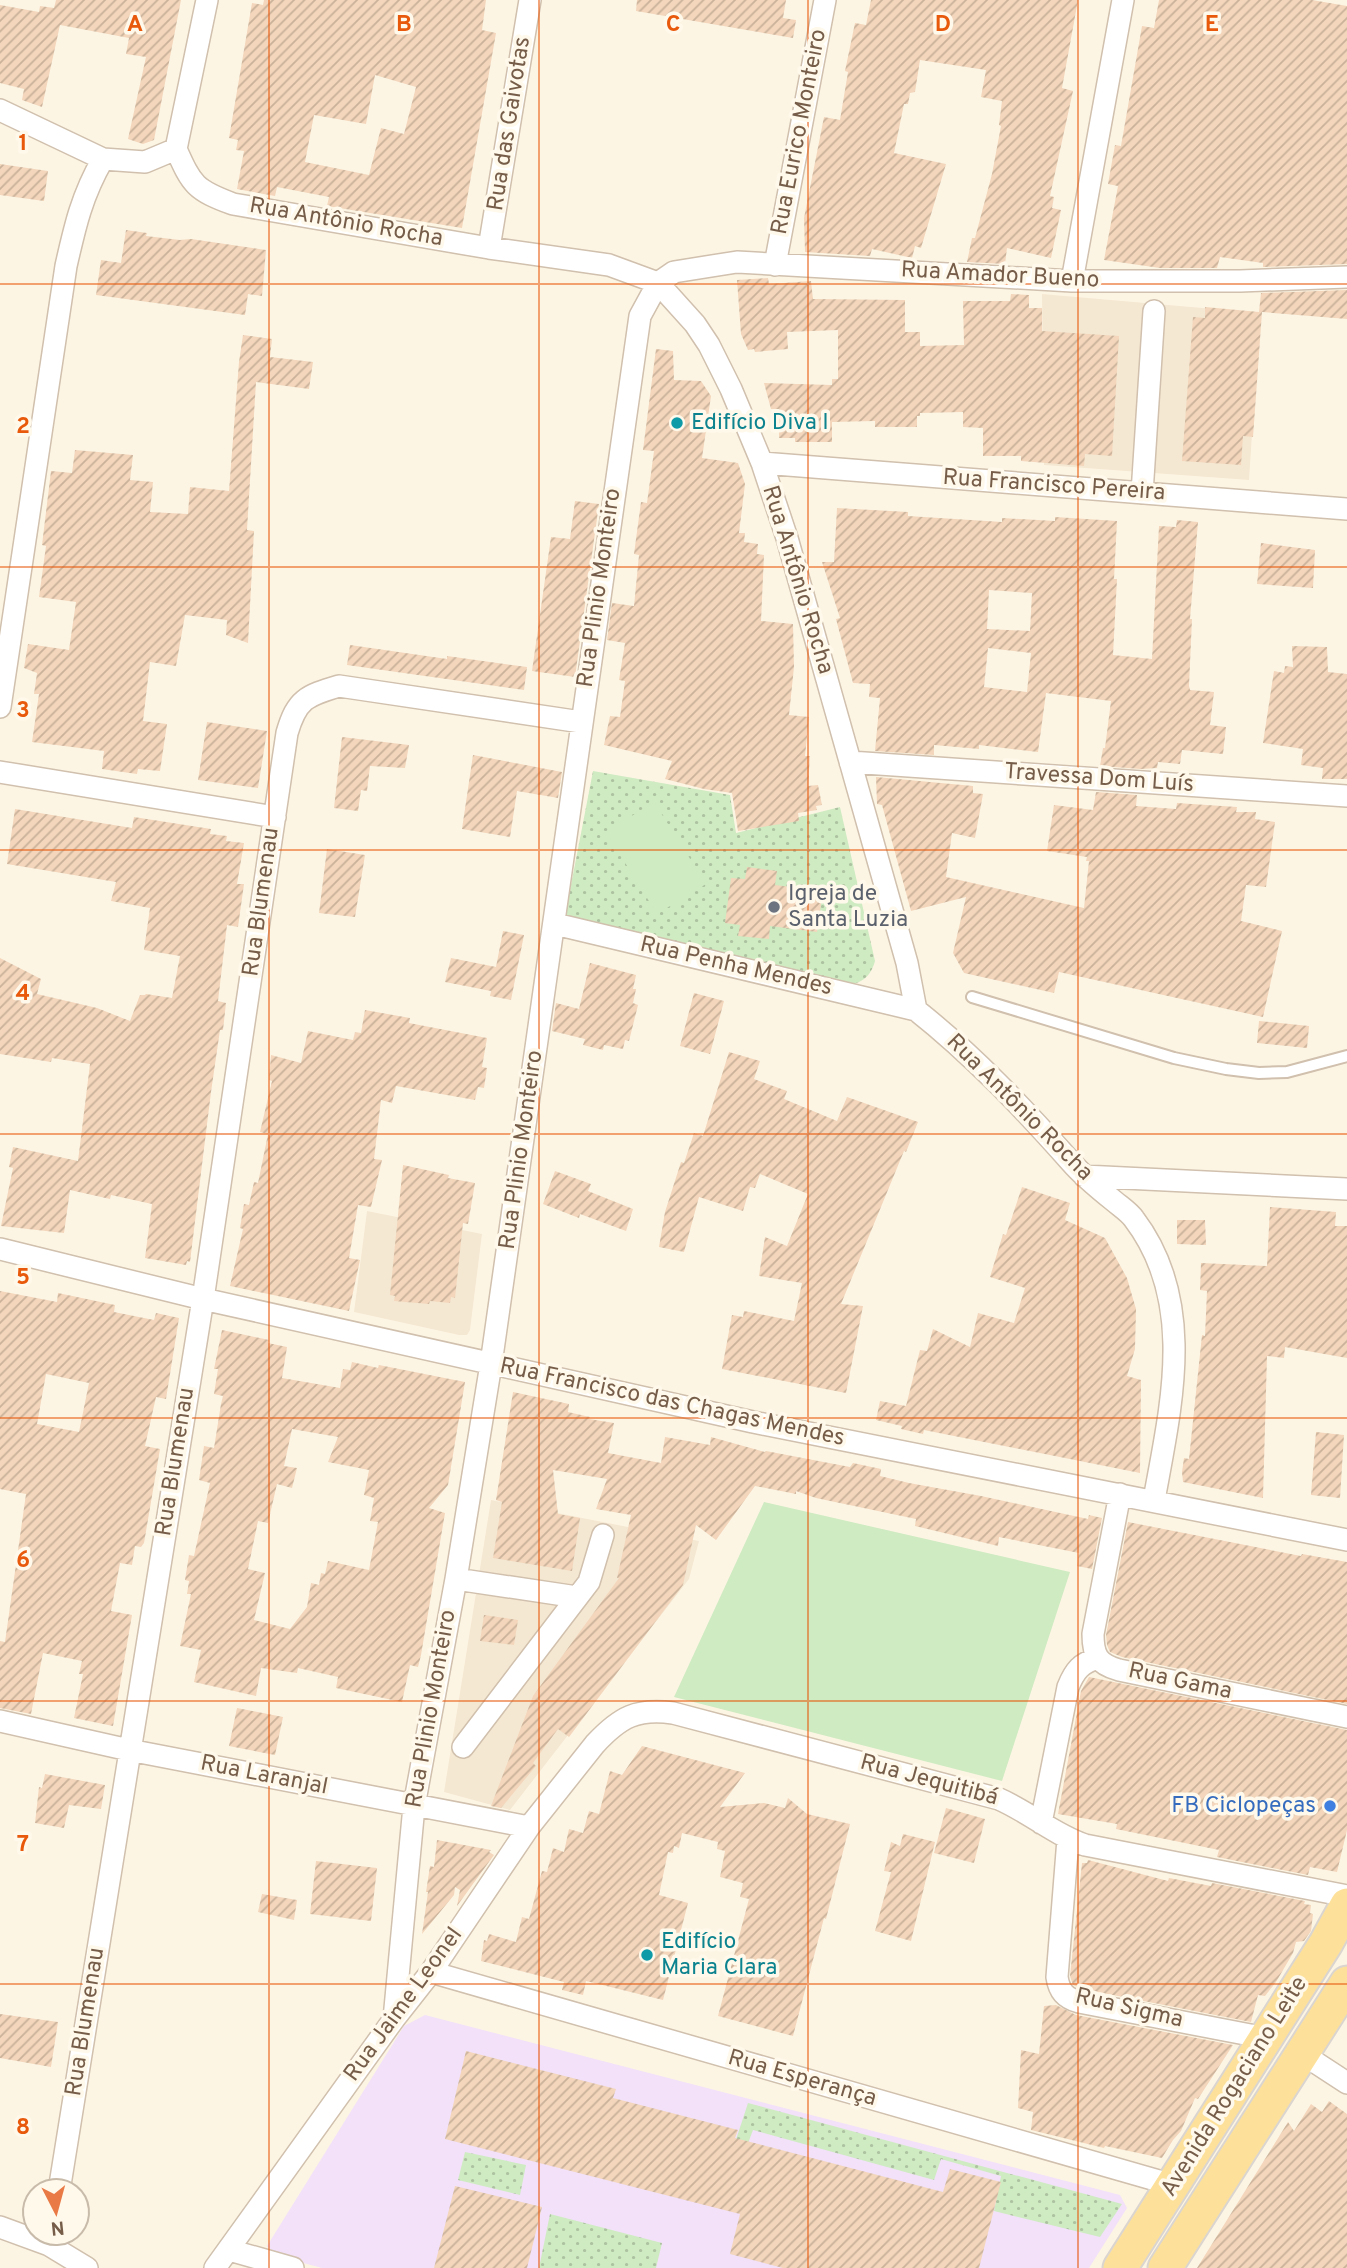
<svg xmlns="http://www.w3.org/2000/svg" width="1347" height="2268" font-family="Overpass,sans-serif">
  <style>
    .residential { fill: #f5e8d2 }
    .education { fill: #f2e1f9 }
    .grass { fill: url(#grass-dots) }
    .pitch { fill: #cfebc2 }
    .building { fill: url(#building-hatch); fill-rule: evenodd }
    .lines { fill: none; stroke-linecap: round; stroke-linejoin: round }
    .lane-casing { stroke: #d0c0ad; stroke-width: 14 }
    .street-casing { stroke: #d0c0ad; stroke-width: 24 }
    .primary-casing { stroke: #dbd5d0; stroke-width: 37 }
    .lane { stroke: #fff; stroke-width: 10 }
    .street { stroke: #fff; stroke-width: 21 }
    .primary { stroke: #fde19b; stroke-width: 33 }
    .grid { fill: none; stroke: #e8590c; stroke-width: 2; stroke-opacity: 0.55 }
    .culture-dot { fill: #0f9aa8; stroke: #fff9eb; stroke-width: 2.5 }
    .worship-dot { fill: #6b7280; stroke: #fff9eb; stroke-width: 2.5 }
    .shop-dot { fill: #3f7fe0; stroke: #fff9eb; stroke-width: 2.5 }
    .labels { text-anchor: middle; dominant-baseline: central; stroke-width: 7; stroke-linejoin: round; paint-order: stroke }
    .street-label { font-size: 23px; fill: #765d49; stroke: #fff9eb }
    .culture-label { font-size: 23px; fill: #0d838f; stroke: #fff9eb; text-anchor: start }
    .worship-label { font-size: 23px; fill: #5b616d; stroke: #fff9eb; text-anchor: start }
    .shop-label { font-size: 23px; fill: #366cbe; stroke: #fff9eb; text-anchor: end }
    .grid-label { font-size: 23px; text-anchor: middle; font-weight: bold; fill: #e8590c; stroke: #fff9eb; stroke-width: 7; stroke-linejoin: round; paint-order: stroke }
  </style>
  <defs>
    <pattern id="grass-dots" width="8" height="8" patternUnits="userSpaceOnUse" patternTransform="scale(1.75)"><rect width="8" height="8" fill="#cfebc2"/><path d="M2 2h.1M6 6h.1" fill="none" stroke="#adc2a0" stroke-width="1.8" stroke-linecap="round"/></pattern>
    <pattern id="building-hatch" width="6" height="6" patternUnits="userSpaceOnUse" patternTransform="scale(1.75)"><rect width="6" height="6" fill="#f3d6bb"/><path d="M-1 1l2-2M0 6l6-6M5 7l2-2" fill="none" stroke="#c9b19a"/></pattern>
  </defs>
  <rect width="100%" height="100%" fill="#fdf5e4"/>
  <path class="residential" d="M1042,294L1260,313L1249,480L1044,465Z
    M367,1211L482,1234L470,1330L467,1335H459L354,1312Z
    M491,1500L699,1541L689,1579L510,1810L444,1792Z"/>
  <path class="education" d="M425,2015L1120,2195L1127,2208L1089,2268H322L274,2255L267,2246L404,2026Z"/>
  <path class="grass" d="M593,771L730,795L736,833L840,807L875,961C870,980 857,986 838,985L565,916Z
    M748,2103L1122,2204L1100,2237L994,2211L1001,2176L941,2159L934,2180L753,2130L740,2165L729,2161Z
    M465,2152L526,2165L520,2195L458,2180Z
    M550,2214L662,2243L656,2268H539Z"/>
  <path class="pitch" d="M654,802L706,884L657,914L606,832Z
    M764,1502L1070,1572L1002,1781L674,1697Z"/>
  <path class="building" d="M56,0H181L154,140L143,144L128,139L146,57L126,54L129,38L60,25L42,107L22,100L24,89L0,83V5L39,12L40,6L54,8Z
    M264,0H486L482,30L496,33L462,228L327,206L329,197L277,187L275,196L237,189L244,151L236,150L238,140L229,138L252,3L263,5ZM375,75L416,87L404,134L381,128L369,175L305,162L314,115L366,124Z
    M637,0H786L783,18L796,20L793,38L636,11Z
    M871,0H1078L1062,88L1073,91L1050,196L1054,197L1052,208L1061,210L1051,258L1007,248L1005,264L967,262L972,238H975L992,174L1001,126L999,125L1002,101L981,97L986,70L920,60L915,92L910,93L908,104H904L894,153L946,164L921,248L915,246L912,258L872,249L870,256L805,252L804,218L824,117L840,120L848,72L845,71L855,23L866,25Z
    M1159,0H1312L1347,6V264L1263,267V263L1220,257L1217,268H1160L1104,260L1118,186L1108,184L1115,145L1121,146L1142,26L1154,28Z
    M0,164L48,171L44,201L0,195Z
    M126,230L147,233L146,236L180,240L191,239L266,250L262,296L248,294L245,315L96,295L101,260L121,263Z
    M768,278L769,284L811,281L813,299L905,300V332H920V346L964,345L963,301H1010L1011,294L1029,295V308H1042V331L1119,336L1112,456L1085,454L1084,466L1021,461V456H983V428L963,427V412L920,413V416H917V427H875V421L832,422V442H795V438H779V409H771L764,383L832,385V379H838V330L787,332L788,349L755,352L754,349L748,350L741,334L737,280Z
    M1347,290V319L1262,312L1253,437L1243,436L1241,465L1182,461L1193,317L1205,318V307L1259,312L1261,293Z
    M243,335L272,339L270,357L313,362L309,389L256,382L247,530L254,531L248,643L226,635L227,620L185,615L176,666L150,662L143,721L167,724L160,771L138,769L137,774L102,769L104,751L32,742L39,694H34L37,673L24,668L28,644L69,650L76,602L39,597L46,546L42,545L51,471L72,473L75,450L133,455L130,480L153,482L150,512L188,514L190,487L229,491L239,362Z
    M656,349L673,351L674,380L701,381L711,396L702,458L738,463L745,484L739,533H745L744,542L758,544L757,554L764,555L761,621L793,624L794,667L789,715L809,717L805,756H810L808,786L818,785L822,805L816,806L817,810L798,813L799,821L738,831L732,793L704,789L665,779L672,761L604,745L610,716L620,717L625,681L619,680L625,643L607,640L612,603L634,606L639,555L634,554L641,502L647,503L654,451L643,450Z
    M575,501L599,504L575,677L532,671L551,537L570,539Z
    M837,508L908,512V516L1002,522V518L1055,521V517L1117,521L1114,579H1117L1113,655L1152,659L1159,526L1176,527L1177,520L1198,522L1190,619H1192L1189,686L1190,690L1214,692L1210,725L1226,727L1223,754L1182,750L1180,764L1158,762L1157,768L1141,769L1100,766L1103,748H1105L1111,701L1046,693L1038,752L979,745V749L934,745V755L875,751L880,698L869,697L870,684L853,683L836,619L840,618L822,562H834ZM989,590L1032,593L1030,631L987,629ZM988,648L1031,653L1027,692L984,687Z
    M1261,543L1315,550L1313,588L1257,584Z
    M350,645L447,659V656L527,667L524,690L347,665Z
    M1292,646L1327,647L1328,672L1347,674V779H1322L1323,768L1301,765L1303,749L1263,743L1274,671L1284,673L1285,666L1293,667Z
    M207,722L267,731L258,788L198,780Z
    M342,737L409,745L405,768L370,766L367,791L361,790L358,811L334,808Z
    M473,755L562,772L558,798L517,791L510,837L462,829Z
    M876,777L973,786V793L983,794L975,838L952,833L946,877L1084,908L1089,861H1086L1087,857L1047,851L1054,805L1093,810L1096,792L1137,795L1136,806L1176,809L1177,803L1237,807L1236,812H1256L1255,819L1275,822L1266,887L1246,885L1241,921L1282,931L1263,1017L1059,972L1054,993L964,973L953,953L966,897L911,911L882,805L877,804Z
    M15,809L132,828L134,817L211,829L210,834L227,836L226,841L244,843L237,884H244L238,927L227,925L218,1001L226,1003L223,1030H220L211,1092L190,1262L187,1261L186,1265L145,1258L152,1204L111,1195L110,1199L70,1190L64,1233L1,1226L13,1168L9,1167L13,1147L78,1161L90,1064L52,1058L51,1062L0,1054V958L41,979L37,994L97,1008L130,1021L140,995H145L146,994L172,998L180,956L144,950L150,908L111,901L116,882L7,864Z
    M327,849L365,855L355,917L319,913Z
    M747,867L777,871L775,885L823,891L817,932L770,926L769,939L738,936L740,925L725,923L731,878L745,879Z
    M503,931L524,935L511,1000L490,996L491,991L445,982L451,958L496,967Z
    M590,963L636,975L633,989H636L633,1003L638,1005L629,1041L625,1040L623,1049L604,1045L603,1050L583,1045L585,1039L552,1031L556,1003L579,1009Z
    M694,993L724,1001L710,1054L680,1046Z
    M365,1010L410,1018L409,1023L487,1038L482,1067L487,1068L484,1088L478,1087L475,1100L396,1086L392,1103L381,1100L374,1159L382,1160L371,1207L358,1205L349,1258L360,1260L349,1311L230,1286L243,1229L240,1228L244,1204L249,1205L254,1182L258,1183L268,1134L260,1132L272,1081L269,1080L271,1055L301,1063L308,1031L353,1040L355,1032L361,1033Z
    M1259,1021L1309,1026L1307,1048L1257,1043Z
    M729,1052L760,1061L754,1079L787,1091L784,1099L837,1121L847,1097L918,1122L906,1152L904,1151L841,1304L863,1306L846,1393L722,1369L732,1315L743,1317L744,1311L794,1321L802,1283L759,1276L765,1237L787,1246L808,1194L760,1174L755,1188L750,1187L743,1211L699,1197L684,1252L659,1247L665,1212L681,1162L684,1163L694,1133L703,1136Z
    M403,1165L449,1175L448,1178L475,1183L468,1224L463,1223L455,1298L451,1297L450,1303L430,1301L429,1304L394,1301L395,1296L390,1295Z
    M555,1171L591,1184L588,1191L633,1209L626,1231L580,1214L579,1218L543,1204Z
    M1022,1187L1070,1203L1065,1220L1105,1238L1127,1278L1136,1309L1135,1349L1127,1376L1141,1380L1140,1473L924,1430L923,1434L901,1429L902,1426L876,1420L880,1401L906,1406L920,1350L927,1351L933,1329L970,1347L978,1313L1014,1323L1025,1288L990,1277L1003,1234L1006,1235Z
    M1270,1207L1336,1212L1335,1226H1347V1358L1285,1347L1284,1358L1267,1356L1263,1498L1183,1482L1182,1472L1184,1458L1189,1459L1202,1335L1205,1336L1207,1291L1200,1290L1201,1263L1267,1266Z
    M1177,1220H1205L1206,1245L1177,1244Z
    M0,1291L57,1302L58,1293L115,1305L114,1312L154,1320L156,1313L179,1318L166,1399L156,1397L145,1446L160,1449L144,1543L141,1547L135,1546L132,1565L120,1563L111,1611L132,1615L113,1726L74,1718L83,1674H79L82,1661L43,1653L31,1714L0,1708V1641L5,1642L26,1494L0,1489ZM46,1374L89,1383L79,1432L37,1424Z
    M222,1330L269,1340L268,1343L287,1347L282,1378L340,1388L343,1369L350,1370L352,1362L378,1368L379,1365L465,1382L448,1485L429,1508L445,1513L421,1655L418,1667L410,1665L402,1702L336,1688L338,1677L298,1668L297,1673L261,1668L256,1696L194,1682L201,1650L180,1646L191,1594H187L189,1581L185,1580L189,1555L194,1556L210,1483L199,1480L204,1446L214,1448L221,1404L223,1396L214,1394L218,1369H214ZM292,1429L338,1437L328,1462L369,1470L364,1495L374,1498L370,1521L378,1522L369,1570L328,1561L325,1574L321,1573L319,1585L311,1583L307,1607L290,1629L254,1620L265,1573L248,1569L258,1521L268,1523L277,1484L292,1488L297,1468L284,1466Z
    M513,1392L569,1404L568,1412L590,1417L589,1419L614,1423L608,1453L661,1463L665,1437L710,1445L711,1437L765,1452L766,1451L850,1467L853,1463L881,1469L880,1476L909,1483L981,1496L1088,1519L1089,1515L1102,1518L1092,1569L1077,1566L1079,1553L999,1537L998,1546L915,1526L916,1519L816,1498L796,1491V1494L755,1486L716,1540L696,1525L683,1585L569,1737L558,1729L533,1763L536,1766L501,1808L491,1806L533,1696L619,1578H617L631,1515L596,1509L607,1479L553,1470L558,1514L580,1518L572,1571L493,1558L502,1502L496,1500Z
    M1316,1432L1344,1435L1340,1498L1311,1495Z
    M1128,1522L1301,1556L1302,1554L1347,1562V1704L1122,1657L1110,1652L1107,1645L1106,1635Z
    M484,1615L518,1620L514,1645L480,1641Z
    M1089,1677L1347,1730V1830L1337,1872L1310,1867L1308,1875L1217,1857L1219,1850L1116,1829L1117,1824L1058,1814L1081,1691Z
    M237,1708L283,1717L275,1755L229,1746Z
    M642,1746L745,1773L720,1807L764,1803L785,1808L788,1798L807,1814L850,1824L826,1919L824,1918L793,2036L718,2016L749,1899L740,1897L743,1883L720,1877L725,1851L717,1849L718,1842L682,1833L679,1848L674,1846L673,1853L668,1852L659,1895L688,1903L663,2000L586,1981L583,1995L562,1990L564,1982L481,1961L484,1940L487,1941L489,1934L516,1942L522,1917L529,1919L542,1871L547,1872L553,1848L564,1852L569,1829L583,1833L589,1811L599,1814L610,1771L622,1775Z
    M45,1774L105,1785L101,1809L69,1805L64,1828L35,1823L39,1787L42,1788Z
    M946,1808L985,1819L974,1863L934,1853Z
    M903,1834L935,1842L911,1941L875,1931L891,1872L884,1871L891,1842L900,1846Z
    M437,1840L491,1850L489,1852L494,1855L457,1906L460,1890L455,1887L454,1895L422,1934L428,1892H426L430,1866L434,1867Z
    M1088,1860L1168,1881L1169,1878L1211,1886L1212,1883L1305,1901L1304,1904L1311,1905L1310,1913L1313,1914L1311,1931L1304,1941L1296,1942L1293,1953L1276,1982L1265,1996L1258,1995L1251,2022L1082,1989L1073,1985L1070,1976L1082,1863H1087Z
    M316,1861L377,1868L371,1921L310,1914Z
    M262,1894L297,1900L294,1920L258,1912Z
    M1056,2005L1076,2015L1233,2045L1198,2099L1195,2098L1181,2131L1173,2140L1162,2158L1105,2146L1104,2148L1031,2130L1033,2112L1018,2108L1021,2050L1039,2054L1044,2006Z
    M0,2014L58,2022L51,2067L0,2058Z
    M466,2051L616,2089L613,2098L738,2130L735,2138L943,2192L950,2169L1001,2182L979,2268H783L730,2254L740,2214L445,2139Z
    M1329,2101L1347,2114V2268H1197L1288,2122L1294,2131L1311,2104L1322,2112Z
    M455,2186L542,2207L527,2268H434Z"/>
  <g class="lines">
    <defs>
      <path id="lane" d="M972,997L1174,1058L1226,1069L1259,1073L1287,1072L1347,1056"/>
      <path id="street" d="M0,110L103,159L145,162L176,149C192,185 195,190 233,204L489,248L609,265L658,283L695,324L709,345L731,389L762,463L787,538L907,963L916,1010C973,1055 1023,1108 1071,1162C1084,1177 1099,1189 1114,1201C1121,1207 1129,1212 1134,1219C1197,1302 1171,1406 1154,1500
        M176,149L207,0
        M489,248L530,0
        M775,265L825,0
        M1072,281L1123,0
        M762,463L1347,509
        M1142,493L1154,311
        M0,707L66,266C75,226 82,195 103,159
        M850,762L1347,796
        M0,772L275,817
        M555,924L916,1010
        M1084,1176L1347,1189
        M0,1249L203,1299L753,1422L1347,1540
        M1120,1494L1093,1634C1093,1656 1098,1664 1119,1670L1347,1717
        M456,1579L577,1597
        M0,1721L129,1750L529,1827
        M463,1747L589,1582L603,1535
        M1041,1823L1068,1687C1075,1670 1081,1663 1098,1658
        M1068,1839L1057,1977C1059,1991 1065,1998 1079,2002L1266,2038
        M431,1972L1173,2185
        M394,2019L414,1806L456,1579L491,1364L640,316L658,283L674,272L737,262L1072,281H1240L1347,277
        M1301,2053L1347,2083
        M59,2191L203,1299L287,733C297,699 306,696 339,686L581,722
        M0,2227L49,2245L87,2268
        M229,2250L293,2268
        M215,2268L394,2019L431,1972L529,1827L595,1744C620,1717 637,1708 673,1713L999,1799C1029,1812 1053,1834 1085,1845L1347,1896"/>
      <path id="primary" d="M1120,2268L1326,1943L1347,1905
        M1165,2268L1347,1983"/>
    </defs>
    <use href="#lane" class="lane-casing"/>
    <use href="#street" class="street-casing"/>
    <use href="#primary" class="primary-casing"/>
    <use href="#lane" class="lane"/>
    <use href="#street" class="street"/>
    <use href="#primary" class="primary"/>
  </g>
  <path class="grid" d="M269,0V2268M539,0V2268M808,0V2268M1078,0V2268M0,284H1347M0,567H1347M0,850H1347M0,1134H1347M0,1418H1347M0,1701H1347M0,1984H1347"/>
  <g class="culture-dot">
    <circle cx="677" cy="423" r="7"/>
    <circle cx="647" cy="1955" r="7"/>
  </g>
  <circle class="worship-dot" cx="774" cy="907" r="7"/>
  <circle class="shop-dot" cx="1330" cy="1806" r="7"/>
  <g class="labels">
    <g class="street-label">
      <text transform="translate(510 124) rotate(-81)">Rua das Gaivotas</text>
      <text transform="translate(800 132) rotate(-79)">Rua Eurico Monteiro</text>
      <text transform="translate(346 223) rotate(10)">Rua Antônio Rocha</text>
      <text transform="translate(1000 276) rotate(3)">Rua Amador Bueno</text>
      <text transform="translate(1054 486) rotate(4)">Rua Francisco Pereira</text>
      <text transform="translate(797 580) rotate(73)">Rua Antônio Rocha</text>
      <text transform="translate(600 588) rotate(-82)">Rua Plinio Monteiro</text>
      <text transform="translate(1099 779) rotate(4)">Travessa Dom Luís</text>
      <text transform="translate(262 902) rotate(-82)">Rua Blumenau</text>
      <text transform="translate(736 967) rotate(13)">Rua Penha Mendes</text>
      <text transform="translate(1019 1108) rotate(45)">Rua Antônio Rocha</text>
      <text transform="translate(522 1150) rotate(-82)">Rua Plinio Monteiro</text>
      <text transform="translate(672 1403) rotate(12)">Rua Francisco das Chagas Mendes</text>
      <text transform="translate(176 1462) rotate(-81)">Rua Blumenau</text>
      <text transform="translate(1180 1682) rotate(12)">Rua Gama</text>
      <text transform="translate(432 1709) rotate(-80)">Rua Plinio Monteiro</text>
      <text transform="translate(264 1776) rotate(11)">Rua Laranjal</text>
      <text transform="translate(929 1781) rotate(15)">Rua Jequitibá</text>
      <text transform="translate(404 2005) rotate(-54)">Rua Jaime Leonel</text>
      <text transform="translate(1129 2009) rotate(13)">Rua Sigma</text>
      <text transform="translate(86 2022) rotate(-81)">Rua Blumenau</text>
      <text transform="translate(802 2079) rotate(16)">Rua Esperança</text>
      <text transform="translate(1235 2087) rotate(-58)">Avenida Rogaciano Leite</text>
    </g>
    <g class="culture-label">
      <text x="691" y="423">Edifício Diva I</text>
      <text x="661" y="1942">Edifício<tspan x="661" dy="26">Maria Clara</tspan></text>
    </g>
    <g class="worship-label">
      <text x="788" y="894">Igreja de<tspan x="788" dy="26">Santa Luzia</tspan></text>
    </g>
    <g class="shop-label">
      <text x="1316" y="1806">FB Ciclopeças</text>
    </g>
  </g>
  <g class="grid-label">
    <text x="135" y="31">A</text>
    <text x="404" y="31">B</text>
    <text x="673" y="31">C</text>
    <text x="943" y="31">D</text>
    <text x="1212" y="31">E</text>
    <text x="23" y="150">1</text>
    <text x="23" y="433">2</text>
    <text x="23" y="717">3</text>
    <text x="23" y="1000">4</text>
    <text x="23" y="1284">5</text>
    <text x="23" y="1567">6</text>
    <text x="23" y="1851">7</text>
    <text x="23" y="2134">8</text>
  </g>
  <g transform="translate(56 2212) rotate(174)"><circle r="33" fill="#fff9eb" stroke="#c8bbaa" stroke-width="2"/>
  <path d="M0-5L12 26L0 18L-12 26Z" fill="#e97a46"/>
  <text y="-10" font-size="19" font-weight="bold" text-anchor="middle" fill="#765d49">N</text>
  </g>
</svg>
